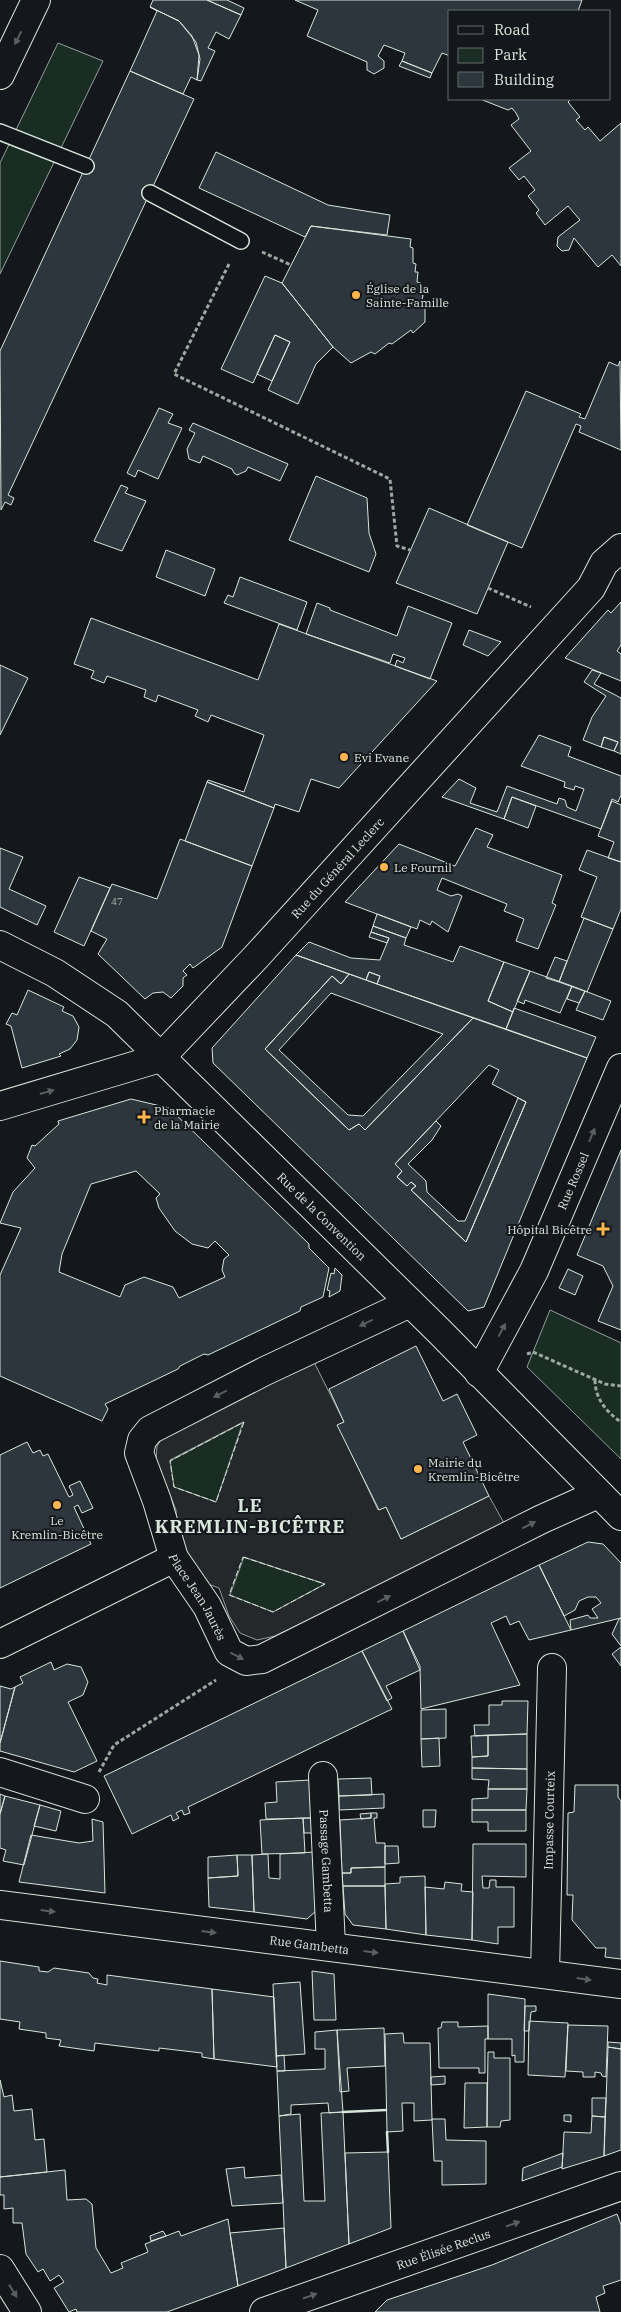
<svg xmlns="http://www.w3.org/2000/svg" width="621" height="2312" font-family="'IBM Plex Serif',serif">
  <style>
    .green { fill: #1a2d24; stroke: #939e99 }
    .parking { fill: #24282b; stroke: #939e99; fill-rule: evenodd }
    .building { fill: #2c363c; stroke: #d8e6dc; fill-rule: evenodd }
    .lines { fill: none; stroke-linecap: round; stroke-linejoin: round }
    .service-casing { stroke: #d8e6dc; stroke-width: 18 }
    .minor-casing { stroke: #d8e6dc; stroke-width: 30 }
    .secondary-casing { stroke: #d8e6dc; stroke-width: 30 }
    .path { stroke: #9da8a2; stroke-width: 3; stroke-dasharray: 4 2.5; stroke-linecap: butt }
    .service { stroke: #14181c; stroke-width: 15 }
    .minor { stroke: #14181c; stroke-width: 28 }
    .secondary { stroke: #14181c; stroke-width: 28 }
    .fence { stroke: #d8e6dc; stroke-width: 1; stroke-dasharray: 6 2.5; stroke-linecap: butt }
    .wall { stroke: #d8e6dc; stroke-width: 2.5 }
    .oneway { fill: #59605f }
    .poi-dot { fill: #ffb74d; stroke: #14181c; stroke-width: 2 }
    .labels { text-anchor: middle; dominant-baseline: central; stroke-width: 4; stroke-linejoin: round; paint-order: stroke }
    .number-label { font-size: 10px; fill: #adbab4 }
    .poi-label { font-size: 12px; fill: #d8e6dc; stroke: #14181c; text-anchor: start }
    .street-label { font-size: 12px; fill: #d8e6dc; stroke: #14181c }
    .district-label { font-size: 18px; font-weight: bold; letter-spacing: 1px; fill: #d8e6dc; stroke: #14181c }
  </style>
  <rect width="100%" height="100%" fill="#14181c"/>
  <path class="green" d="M58,43L103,61L0,274V163Z
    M550,1310L621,1343V1459L527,1367Z
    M244,1422L216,1502L174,1487L170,1461Z
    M243,1557L325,1584L273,1612L229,1595Z"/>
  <path class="parking" d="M314,1362L344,1422L338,1425L378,1510L386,1507L401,1539L489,1496L509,1532L373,1589L275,1636L257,1640L240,1633L229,1616L219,1588L208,1584L195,1571L177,1533L176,1510L156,1460L157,1446L163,1437ZM243,1422L216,1502L174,1487L170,1460ZM244,1557L325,1584L273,1612L230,1595Z"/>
  <path class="building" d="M153,0H207L241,15L229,39L216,32L208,48L215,51L201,81L197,80L199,55L192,36L179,21L150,7Z
    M207,0H227L244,8L241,15Z
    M295,0H582L578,11H450V56L442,53L432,73L402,61L405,53L384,45L378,56L384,61V68L374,74L367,70V62L307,36L318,10Z
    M150,7L179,21L196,42L200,59L197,80L191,77L183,94L130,71L157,11Z
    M402,61L432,73L430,78L399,66Z
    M130,71L194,99L8,495L14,498L11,505L5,502L1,510L0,351Z
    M480,99H571L568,102L580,117L576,120L585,130L588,127L600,141L621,123V266L612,255L598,267L574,238L569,250L562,251L557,246L558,237L580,220L568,206L545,225L536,213L539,210L528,196L535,190L524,176L519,180L509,168L531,151L511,125L519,119L516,113L512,108L508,110Z
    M216,152L328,205L390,215L387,235L311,226L305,237L199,188Z
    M311,226L411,239L410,247L413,248V263L416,264L415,272H418L417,282L421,283L419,294L423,295L421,307L425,308V322L413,333L411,330L392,344L389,343L375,354L371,352L351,363L333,347L282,283Z
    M265,276L282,283L333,347L316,364L298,404L268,390L290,342L275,335L253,383L221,369Z
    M275,335L290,342L272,381L257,374Z
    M620,361L621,450L579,432L581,426L576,424L522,548L467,525L526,391L581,414L579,417L585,419L609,362L618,366Z
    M159,408L173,414L168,423L182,428L158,479L138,470L135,477L127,473Z
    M193,423L288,464L280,481L248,467L246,471L237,475L234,473L232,469L203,456L200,463L189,459L187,449L195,433L189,430Z
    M316,476L367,498L369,533L376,554L369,572L289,540Z
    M121,485L128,488L125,493L146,501L122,551L94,541Z
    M429,508L508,542L477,614L396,583Z
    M166,550L215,569L205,596L156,577Z
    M240,577L307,602L297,630L224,603L228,595L233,597Z
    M621,602V645L617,651L621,654V681L565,658L608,610L611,613Z
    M317,603L330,608V610L397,636L408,606L452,623L430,679L395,666L397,660L403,663L405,658L393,654L390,663L306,634Z
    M91,618L258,680L279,624L437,681L339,788L311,779L299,812L275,804L274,808L207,782L208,780L244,792L264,735L211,715L208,722L195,716L198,710L158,695L156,702L144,697L146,690L107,676L104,683L91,678L94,671L74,664Z
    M469,630L501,642L488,656L463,645Z
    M0,665L28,678L0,735Z
    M592,670L601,673L594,684L621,698V754L614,751L618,742L604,737L601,747L583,740L592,717L606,696L584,682Z
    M539,735L571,747L568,756L621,776V795L618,802L612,799L601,829L512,797L504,819L442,797L459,779L476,788L470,803L497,812L507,786L557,804L559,798L565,800L567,807L576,811L584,789L575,786L574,790L564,787L565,782L521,766Z
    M604,737L618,742L614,751L601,747Z
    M207,782L274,808L252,866L185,841Z
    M512,797L536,806L528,828L504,819Z
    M612,801L621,805V862L608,858L614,842L598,836Z
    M476,828L493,835L487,847L562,875L552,903L556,905L538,949L516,941L524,919L504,911L507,904L442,878L437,890L451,896L458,894L462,896L448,932L432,921L430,925L420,920L417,929L345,902L399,844L455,866Z
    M180,839L252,866L222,947L193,968L190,964L183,971L187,975L183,978V986L171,998L163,992L153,993L145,999L98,954L107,939L91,931L112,884L157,899Z
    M0,848L23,857L9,889L46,906L37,925L0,907Z
    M587,850L621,862V909L613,929L581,917L597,877L579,870Z
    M79,877L110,888L84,946L54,932Z
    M377,914L411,927L406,938L373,926Z
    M584,918L613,929L587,992L559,982Z
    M373,926L406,938L404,945L453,962L460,946L504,962L488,1001L513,1012L506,1029L377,984L380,976L369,972L366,980L296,955L309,942L351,958L380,960L389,938L371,932Z
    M371,932L389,938L387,943L369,937Z
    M296,955L349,974L341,984L332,976L265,1049L349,1130L359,1124L365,1130L473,1018L587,1058L484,1307L468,1311L213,1063L212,1048ZM489,1065L499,1070L492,1084L526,1102L466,1242L411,1190L416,1186L411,1182L407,1186L397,1177L402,1171L395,1164Z
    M555,957L567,961L559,982L546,978Z
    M504,962L530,971L513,1012L488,1001Z
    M530,971L572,986L560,1013L525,1000L524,1004L517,1001Z
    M369,972L380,976L377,984L366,980Z
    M349,974L473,1018L365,1130L359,1124L349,1130L265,1049L332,976L341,984ZM331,993L443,1034L363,1116L348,1115L279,1050Z
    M572,986L585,991L579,1003L567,999Z
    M28,990L64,1007L62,1011L73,1016L79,1027L77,1040L70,1049L59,1054L61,1056L22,1068L11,1026L6,1024L12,1013L17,1015Z
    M585,991L611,1001L603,1020L576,1010Z
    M514,1008L596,1037L587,1058L506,1029Z
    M518,1098L526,1102L466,1242L411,1190L416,1186L411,1182L407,1186L397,1177L402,1171L395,1164L436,1121L441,1126L432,1140L408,1164L426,1181L427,1192L458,1221H465Z
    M131,1099L169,1108L309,1244V1248L329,1268L323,1297L301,1307L300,1311L208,1355L204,1354L180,1366L178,1369L105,1404L108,1409L102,1421L0,1376V1275L21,1228L0,1223L13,1192L35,1168L27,1158L32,1145L35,1146L59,1124L58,1121ZM136,1171L160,1194L156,1198L159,1208L175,1231L192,1244L208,1248L215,1241L229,1255L224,1259L222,1270L225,1277L179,1298L173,1287L144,1277L125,1285L120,1297L59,1272L62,1254L91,1184Z
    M621,1150V1330L598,1321L613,1286L603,1266L577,1255Z
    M335,1268L342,1275L340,1291L329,1297L330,1291L327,1290L331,1273L334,1274Z
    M568,1269L583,1276L575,1295L559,1288Z
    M416,1346L443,1401L457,1394L477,1435L463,1442L489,1496L401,1539L386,1507L379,1510L337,1425L344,1422L329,1389Z
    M27,1442L33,1453L40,1450L43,1456L48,1454L69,1497L73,1495L69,1486L80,1481L93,1508L82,1513L78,1505L74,1507L91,1544L0,1588V1455Z
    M588,1542L603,1544L621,1563V1618L571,1630L570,1620L588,1615L590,1618H598L592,1609L601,1603L596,1597H588L579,1601L575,1610L564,1616L539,1565Z
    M539,1565L571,1630L529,1640L519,1621L510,1625L506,1616L491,1623L520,1685L421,1709L420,1666L403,1631Z
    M621,1618V1646L612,1634L619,1619Z
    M403,1631L420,1670L386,1686L392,1698L387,1701L362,1651Z
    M621,1647V1666L612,1654Z
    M362,1651L392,1709L188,1807L190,1813L184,1815L182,1810L176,1813L179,1818L173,1821L171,1815L132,1834L104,1776Z
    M51,1662L54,1670L67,1664L81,1667L88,1682L83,1695L68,1702L97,1761L74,1772L0,1751V1743L15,1687L23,1683L20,1677Z
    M0,1686L11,1689L15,1687L0,1743Z
    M502,1701H528L527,1734L475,1736L474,1725H489V1705H502Z
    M446,1709V1738L421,1739V1710Z
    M527,1734V1769L472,1768V1757L488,1756V1735Z
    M488,1735V1756L472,1757L471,1736Z
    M439,1738L440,1766L422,1767L421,1739Z
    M472,1768L527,1769V1789H488L489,1780L472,1779Z
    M371,1778L372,1795L339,1796L338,1779Z
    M310,1780L312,1818L266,1819L265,1803L277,1802L276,1782Z
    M575,1785H618V1797L621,1801V1959L605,1957L606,1948H596L572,1920L573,1895H567L568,1813L574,1812Z
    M488,1789H527L526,1810H472V1799L488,1798Z
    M0,1794L5,1796L0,1814Z
    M384,1794V1808L339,1810V1796Z
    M5,1796L40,1805L24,1865L3,1861L6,1850L0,1848V1814Z
    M40,1805L61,1811L56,1831L34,1826Z
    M423,1810H436L435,1827H423Z
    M472,1810H526V1831H488V1822H472Z
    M371,1813H377V1818H374L376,1843H385V1867L351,1868V1873H342L340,1820L371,1818Z
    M371,1813V1818L361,1819L360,1814Z
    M303,1818H312L313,1833H304Z
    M303,1818L305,1853L262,1854L260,1820Z
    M92,1819L103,1822L105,1893L19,1882L31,1835L79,1843L93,1841Z
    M473,1844H526V1877L482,1876L483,1888H489L490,1880H496V1887H514V1927H498V1944L472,1940Z
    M385,1846H398L399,1863L385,1864Z
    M314,1852L317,1910L307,1919L254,1912L252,1855L268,1854L269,1878L280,1879V1854Z
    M237,1855H252L254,1912L209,1907L208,1878L238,1876Z
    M237,1855L238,1876L208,1878V1857Z
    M385,1867V1886H343L342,1873H351V1868Z
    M425,1876L426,1935L386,1929L385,1884L400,1883V1877Z
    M445,1882L462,1884L461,1891L473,1892L472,1940L426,1935L425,1887L444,1889Z
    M343,1886H385L386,1929L353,1925L345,1914Z
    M0,1961L39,1967V1971L48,1972L54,1968L89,1973L93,1978L98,1979L97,1983L107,1985V1975L212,1989L214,2059L202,2057V2053L159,2048V2051L95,2043L94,2051L59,2046L61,2040L46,2038V2033L19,2029L20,2022L0,2019Z
    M312,1971L334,1974L336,2020H314Z
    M300,1982L305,2054L276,2056L273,1984Z
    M212,1989L274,1997L277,2067L214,2059Z
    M488,1994L525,1999L524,2062H515V2055L512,2056V2039H488Z
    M525,2006H536V2011L531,2012L529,2031H524Z
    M529,2021L568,2023L565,2077L528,2075Z
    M442,2022H458V2027L488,2026V2039H485V2073H479V2068H439L438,2028H441Z
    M568,2025L608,2026L606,2077L602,2076L601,2073L595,2072V2077H583V2072L566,2071Z
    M384,2028L385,2066L347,2068L349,2091L340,2092L337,2030Z
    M337,2030L343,2112L329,2113L328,2103L291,2105V2114L279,2116L277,2071L325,2069V2049H315V2032Z
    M403,2033L404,2043H430L432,2120L414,2121V2103H402L403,2131L387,2132L385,2034Z
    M608,2042L621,2043V2049L608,2047Z
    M608,2047L621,2049V2150L604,2156Z
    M488,2052H494V2058H510V2120L501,2121L500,2127H487Z
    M284,2055L285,2071H277L276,2056Z
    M445,2076V2084L431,2085V2077Z
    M0,2080L4,2097L12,2095L14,2111L32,2109L35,2140L44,2139L47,2172L0,2177Z
    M465,2083H487V2127L464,2128Z
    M592,2098H606L605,2117L592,2116Z
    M343,2112L349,2244L286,2268L279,2116L300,2114L304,2201H325L321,2113Z
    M564,2115H571V2122L564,2121Z
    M592,2116L605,2117L604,2156L562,2169L564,2132L591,2133Z
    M432,2119H445L446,2140L486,2141V2184L442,2185V2161H434Z
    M388,2152L391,2228L349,2244L345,2153Z
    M563,2153L562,2167L522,2181L523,2168Z
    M244,2167L245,2178L281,2175L283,2203L232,2206L226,2169Z
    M65,2170L67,2200L86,2199L92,2204L96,2248L111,2273L123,2268L121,2263L148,2252L145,2244L179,2231L181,2236L228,2219L238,2286L167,2312H77L76,2309L69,2312L54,2288L64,2282L59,2275L50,2281L43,2269L38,2272L26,2254L22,2223H13V2208L4,2209V2195H0V2177Z
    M617,2214L621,2225V2280L603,2286L605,2293L596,2297L600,2312H375L387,2300L492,2265Z
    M284,2228L286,2268L238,2286L230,2233Z
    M163,2231L166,2236L151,2241L150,2236Z"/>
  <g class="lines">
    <defs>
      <path id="service" d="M0,132L86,166
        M150,193L241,241"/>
      <g id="minor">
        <path d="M0,75L36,0"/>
        <path id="s1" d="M160,1058L256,957L591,588L604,563L621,548"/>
        <path id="s2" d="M410,1303L265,1371L150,1430L142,1440L139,1453L157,1501L174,1558L207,1606L229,1652L246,1661L262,1659L542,1519L598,1494"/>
        <path id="s3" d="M479,1373L534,1271L621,1068"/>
        <path d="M0,1644L174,1558"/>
        <path d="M0,1772L85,1799"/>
        <path id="s4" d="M323,1776L331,1946"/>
        <path id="s5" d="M0,1905L621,1984"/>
        <path id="s6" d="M545,1974L552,1668"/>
        <path d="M0,2269L27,2312"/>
        <path id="s7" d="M264,2312L621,2186"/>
      </g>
      <g id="secondary">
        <path id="s8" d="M0,945L55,973L117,1014L440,1332L621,1516"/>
        <path d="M0,1106L160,1058"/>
      </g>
    </defs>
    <use href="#service" class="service-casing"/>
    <use href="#minor" class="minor-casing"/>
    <use href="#secondary" class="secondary-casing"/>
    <path class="path" d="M262,252L291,265
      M229,264L174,374L390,479L397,546L410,550
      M488,588L531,607
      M527,1354L533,1352L605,1384L621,1386
      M595,1380C595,1398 606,1412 621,1422
      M99,1772L114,1745L216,1680"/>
    <use href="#service" class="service"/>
    <use href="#minor" class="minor"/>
    <use href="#secondary" class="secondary"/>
    <path class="fence" d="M244,1422L216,1502L174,1487L170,1461Z
      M243,1557L325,1584L273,1612L229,1595Z"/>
    <path class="wall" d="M343,2112L386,2110
      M387,2132L388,2152"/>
  </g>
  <defs><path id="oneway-solid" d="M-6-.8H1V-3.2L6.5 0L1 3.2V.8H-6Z" transform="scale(1.25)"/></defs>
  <g class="oneway">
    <use href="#oneway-solid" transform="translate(18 38) rotate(116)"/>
    <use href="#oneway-solid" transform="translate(47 1092) rotate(-16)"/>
    <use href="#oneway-solid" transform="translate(592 1135) rotate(-67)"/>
    <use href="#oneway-solid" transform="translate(366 1323) rotate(154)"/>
    <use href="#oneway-solid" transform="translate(502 1330) rotate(-62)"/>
    <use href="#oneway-solid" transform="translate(220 1394) rotate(153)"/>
    <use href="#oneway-solid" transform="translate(529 1525) rotate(-27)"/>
    <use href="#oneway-solid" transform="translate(384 1599) rotate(-27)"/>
    <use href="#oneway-solid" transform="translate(237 1656) rotate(27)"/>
    <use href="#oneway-solid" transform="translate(48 1911) rotate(7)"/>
    <use href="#oneway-solid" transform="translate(209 1932) rotate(7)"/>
    <use href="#oneway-solid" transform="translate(371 1952) rotate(7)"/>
    <use href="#oneway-solid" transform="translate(584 1979) rotate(8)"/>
    <use href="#oneway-solid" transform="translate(513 2224) rotate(-19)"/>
    <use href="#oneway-solid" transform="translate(13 2291) rotate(58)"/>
    <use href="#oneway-solid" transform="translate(310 2296) rotate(-19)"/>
  </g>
  <g class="poi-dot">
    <circle cx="356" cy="295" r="5"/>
    <circle cx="344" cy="757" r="5"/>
    <circle cx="384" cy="867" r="5"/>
    <path d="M141.5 1109.5h5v5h5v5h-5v5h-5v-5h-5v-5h5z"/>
    <path d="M600.5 1221.5h5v5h5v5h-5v5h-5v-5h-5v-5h5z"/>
    <circle cx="418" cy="1469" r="5"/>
    <circle cx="57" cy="1505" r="5"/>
  </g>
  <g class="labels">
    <g class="number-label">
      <text x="117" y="901">47</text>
    </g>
    <g class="poi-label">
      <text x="366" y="288">Église de la<tspan x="366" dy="14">Sainte-Famille</tspan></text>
      <text x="354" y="757">Evi Evane</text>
      <text x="394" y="867">Le Fournil</text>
      <text x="154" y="1110">Pharmacie<tspan x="154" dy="14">de la Mairie</tspan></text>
      <text x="592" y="1229" text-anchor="end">Hôpital Bicêtre</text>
      <text x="428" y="1462">Mairie du<tspan x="428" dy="14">Kremlin-Bicêtre</tspan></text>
      <text x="57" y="1520" text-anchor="middle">Le<tspan x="57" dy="14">Kremlin-Bicêtre</tspan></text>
    </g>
    <g class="street-label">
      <text stroke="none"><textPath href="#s1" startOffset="260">Rue du Général Leclerc</textPath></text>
      <text stroke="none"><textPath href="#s3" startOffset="214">Rue Rossel</textPath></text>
      <text stroke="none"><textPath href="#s8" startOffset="424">Rue de la Convention</textPath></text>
      <text stroke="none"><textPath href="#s2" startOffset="472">Place Jean Jaurès</textPath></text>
      <text stroke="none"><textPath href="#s6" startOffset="154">Impasse Courteix</textPath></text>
      <text stroke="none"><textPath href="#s4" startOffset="85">Passage Gambetta</textPath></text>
      <text stroke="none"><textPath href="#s5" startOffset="312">Rue Gambetta</textPath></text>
      <text stroke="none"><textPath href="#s7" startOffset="190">Rue Élisée Reclus</textPath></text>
    </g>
    <g class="district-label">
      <text x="250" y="1505">LE<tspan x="250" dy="21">KREMLIN-BICÊTRE</tspan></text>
    </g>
  </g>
  <rect x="448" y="10" width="162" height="90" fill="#14181c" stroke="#626a69"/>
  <rect x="458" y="26" width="25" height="8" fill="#14181c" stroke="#626a69"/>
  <text x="494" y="35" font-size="15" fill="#d8e6dc">Road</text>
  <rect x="458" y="48" width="25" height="15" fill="#1a2d24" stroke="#626a69"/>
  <text x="494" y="60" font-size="15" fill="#d8e6dc">Park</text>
  <rect x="458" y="72" width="25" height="15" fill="#2c363c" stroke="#626a69"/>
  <text x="494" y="85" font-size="15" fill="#d8e6dc">Building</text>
</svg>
